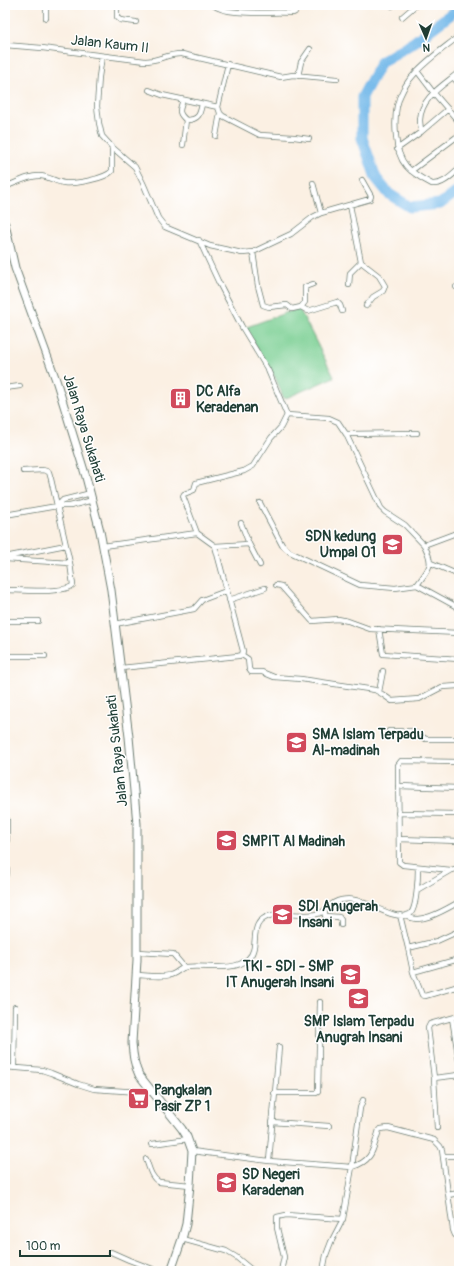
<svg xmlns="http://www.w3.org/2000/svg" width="464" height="1276" font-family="Pangolin,sans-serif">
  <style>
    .green { fill: #7acf93; stroke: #4c8664 }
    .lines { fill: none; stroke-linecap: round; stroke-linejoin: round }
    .river { stroke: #72b8e9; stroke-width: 11 }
    .street-casing { stroke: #6c7c71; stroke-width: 6 }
    .secondary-casing { stroke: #6c7c71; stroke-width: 9 }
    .street { stroke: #fff; stroke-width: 4.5 }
    .secondary { stroke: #fff; stroke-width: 7 }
    .labels { text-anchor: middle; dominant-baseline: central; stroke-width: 3; stroke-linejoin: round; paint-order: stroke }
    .street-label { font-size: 14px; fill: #1f3d34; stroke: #fff }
    .poi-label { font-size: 14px; font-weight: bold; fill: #1f3d34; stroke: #fff; text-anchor: start }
  </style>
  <rect width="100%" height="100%" fill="#fff"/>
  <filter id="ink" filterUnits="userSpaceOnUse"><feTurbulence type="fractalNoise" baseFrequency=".025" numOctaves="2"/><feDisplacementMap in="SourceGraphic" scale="8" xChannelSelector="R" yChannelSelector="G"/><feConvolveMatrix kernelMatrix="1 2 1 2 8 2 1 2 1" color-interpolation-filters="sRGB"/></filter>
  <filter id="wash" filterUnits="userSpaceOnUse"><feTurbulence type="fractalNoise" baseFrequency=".012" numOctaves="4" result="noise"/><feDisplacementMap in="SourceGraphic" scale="16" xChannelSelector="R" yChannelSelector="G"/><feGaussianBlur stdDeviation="0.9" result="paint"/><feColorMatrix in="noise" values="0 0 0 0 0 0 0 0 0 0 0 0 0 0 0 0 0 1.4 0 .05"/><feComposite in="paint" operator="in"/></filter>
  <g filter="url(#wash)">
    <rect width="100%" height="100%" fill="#fbf0e3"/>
    <path class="green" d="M299,308L334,377L284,399L276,379L244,328Z"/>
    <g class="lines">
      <path class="river" d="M459,6L451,14L414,42L381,62L362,97V138L376,178L389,194L410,207L440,204L459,190"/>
    </g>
  </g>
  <g filter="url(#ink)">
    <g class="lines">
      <defs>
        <path id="street" d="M117,5V17L120,20L136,22
          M213,5C228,17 272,11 293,13L295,12V5
          M392,6L393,5
          M402,17L416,5
          M46,18V5
          M459,36C437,54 403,75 397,106C395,116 395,126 396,136C398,164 409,172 432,184C443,185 451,176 459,169
          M5,45L42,48L145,61C159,61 169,53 182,54L281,77L293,75L337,79
          M102,56L99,77L97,106L99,123L102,136L112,147L135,167L143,183L158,218L165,227L210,246L242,253L253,252L291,234L313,217L321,213L370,199L371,196L362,180
          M228,64L218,107L220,113L223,116L260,135L294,137L309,139
          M417,71L433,92L459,122
          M298,76L301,62L310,49
          M453,77L459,84
          M149,90L162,95L218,107
          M183,100C180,110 177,112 186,120
          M421,132C421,128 420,124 420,120C421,97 444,85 459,72
          M216,136L220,113
          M183,145L186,120C199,120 200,114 202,104
          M397,149L421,132L448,109
          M411,171L459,135
          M313,183L321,213
          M5,187C16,183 29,175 40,176C48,176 56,182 64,183C75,184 105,179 112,171V147
          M350,205L361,262L379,276L385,286L383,291L373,297L366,306
          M199,240L218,281L242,327L268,370L287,415
          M253,252L258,286L263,305L269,307L287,305L292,309L301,307L308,311L337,302L340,305L342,311
          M349,285L350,273L361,262
          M456,287L459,286
          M301,307L305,302V287L313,284
          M5,388L20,386
          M346,434L417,433
          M260,503L282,545L290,552L360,585L395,588L417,585L459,608
          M57,506L63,500L91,493
          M5,515L57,506H70L93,500
          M249,544L260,565
          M103,546L197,533
          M215,546L249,544L241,523
          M5,557L66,545
          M5,559L70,563
          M431,563L459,575
          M276,585L281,586L312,621L338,619L348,621L370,629L459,633
          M417,585C429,568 435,566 424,545
          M5,590C19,590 64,594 73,585L70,563L51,479L49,472L43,470L23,471
          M229,600L265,588
          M5,621H38
          M115,624L194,609L202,600L226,591
          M379,629L383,654L459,659
          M242,655L248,659L249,669L251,672H262L274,677L301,679L375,690L382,694L392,701L419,699L442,687L459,686
          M5,656H45
          M121,668L238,656L242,655L243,651L215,546L197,533L183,496L184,494L194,490L196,483L244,471L253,466L271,438L281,427L287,415L329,418L338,422L346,434L381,508L385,512L405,525L424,545L459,532
          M379,692L383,671
          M389,731H411L426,739H459
          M398,786L459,788
          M398,813L459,814
          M5,820H7V873L5,876
          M399,839L459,841
          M451,870L403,865L399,862L398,765L401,761L459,762
          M417,890L451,870L459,868
          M325,911V916L339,917L341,920V925
          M400,915L408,948L413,972L422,995L425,996L459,986
          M407,915C418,927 448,908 459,902
          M408,948L437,941L459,931
          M137,952L173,954L184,967
          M413,972L459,959
          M137,975C147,975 160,978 170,975C176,974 180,968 186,967C204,964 233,973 248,959C262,946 245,922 272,915C286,912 303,917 317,914C323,913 325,910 330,906C336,900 346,898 355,900C369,902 397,922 410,914C417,909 418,876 418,867
          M459,1016L430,1024L428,1028L434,1078L459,1075
          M452,1018L459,1061
          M5,1067L42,1070L51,1073L78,1084L94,1089L154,1093
          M14,1068L15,1007
          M434,1078L437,1128
          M274,1093H316L318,1092L320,1002
          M272,1122L329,1126
          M152,1144L188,1139
          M192,1151L269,1161L352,1167C373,1161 373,1149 379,1130L381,1129L388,1128L434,1140L440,1146L442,1150L453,1230L455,1235L459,1236
          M443,1156H459
          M146,1159C149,1167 151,1178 159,1182L190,1185
          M269,1161L279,1047
          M448,1195L459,1193
          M182,1239L226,1251L236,1257L253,1271
          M111,1252L129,1260L158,1271
          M281,1271L284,1257L277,1228V1217L286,1215L343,1219
          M323,1271L326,1255L331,1242L343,1219L352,1167L360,1108L363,1100"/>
        <path id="secondary" d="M5,224L15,268L56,380L86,477L100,531L111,590L129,737L137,824V960L132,1043C133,1055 134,1065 139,1075L182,1129L187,1137L192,1151L190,1185L186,1224L182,1239L171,1271"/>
      </defs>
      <use href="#street" class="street-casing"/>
      <use href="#secondary" class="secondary-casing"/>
      <use href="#street" class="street"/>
      <use href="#secondary" class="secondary"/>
    </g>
  </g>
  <defs>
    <symbol id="building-square" viewBox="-11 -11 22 22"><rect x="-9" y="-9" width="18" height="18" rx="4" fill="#d1495b" stroke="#fff"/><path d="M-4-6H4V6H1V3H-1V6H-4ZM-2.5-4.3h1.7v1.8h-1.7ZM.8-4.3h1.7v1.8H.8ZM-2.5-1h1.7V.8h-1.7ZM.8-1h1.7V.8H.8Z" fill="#fff"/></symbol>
    <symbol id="school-square" viewBox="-11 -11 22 22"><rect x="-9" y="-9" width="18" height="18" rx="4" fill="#d1495b" stroke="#fff"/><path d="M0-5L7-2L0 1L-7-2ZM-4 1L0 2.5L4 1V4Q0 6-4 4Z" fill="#fff"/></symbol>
    <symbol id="supermarket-square" viewBox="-11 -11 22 22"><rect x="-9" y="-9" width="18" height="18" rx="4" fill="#d1495b" stroke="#fff"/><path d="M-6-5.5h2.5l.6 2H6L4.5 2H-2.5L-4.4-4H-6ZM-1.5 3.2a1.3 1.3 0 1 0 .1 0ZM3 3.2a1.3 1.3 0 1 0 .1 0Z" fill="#fff"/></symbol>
  </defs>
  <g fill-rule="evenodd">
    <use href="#building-square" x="168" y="386" width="25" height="25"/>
    <use href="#school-square" x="380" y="532" width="25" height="25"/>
    <use href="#school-square" x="284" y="730" width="25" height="25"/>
    <use href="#school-square" x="214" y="828" width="25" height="25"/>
    <use href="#school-square" x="270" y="902" width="25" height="25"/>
    <use href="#school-square" x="338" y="962" width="25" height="25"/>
    <use href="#school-square" x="346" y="986" width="25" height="25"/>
    <use href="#supermarket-square" x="126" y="1086" width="25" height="25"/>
    <use href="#school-square" x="214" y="1170" width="25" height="25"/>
  </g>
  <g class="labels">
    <g class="street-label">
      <text transform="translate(110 44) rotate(6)">Jalan Kaum II</text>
      <text transform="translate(84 428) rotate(73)">Jalan Raya Sukahati</text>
      <text transform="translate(117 751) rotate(-96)">Jalan Raya Sukahati</text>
    </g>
    <g class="poi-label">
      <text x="196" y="391">DC Alfa<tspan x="196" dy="16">Keradenan</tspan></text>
      <text x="376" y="536" text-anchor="end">SDN kedung<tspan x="376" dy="16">Umpal 01</tspan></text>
      <text x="312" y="734">SMA Islam Terpadu<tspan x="312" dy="16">Al-madinah</tspan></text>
      <text x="242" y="841">SMPIT Al Madinah</text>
      <text x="298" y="906">SDI Anugerah<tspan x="298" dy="16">Insani</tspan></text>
      <text x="334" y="966" text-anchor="end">TKI - SDI - SMP<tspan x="334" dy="16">IT Anugerah Insani</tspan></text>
      <text x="359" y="1021" text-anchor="middle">SMP Islam Terpadu<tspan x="359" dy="16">Anugrah Insani</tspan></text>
      <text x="154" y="1090">Pangkalan<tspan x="154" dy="16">Pasir ZP 1</tspan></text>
      <text x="242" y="1174">SD Negeri<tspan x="242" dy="16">Karadenan</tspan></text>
    </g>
  </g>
  <rect width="464" height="1276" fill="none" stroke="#fff" stroke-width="20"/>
  <g transform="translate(426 38) rotate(178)" stroke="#ffffff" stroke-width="3" paint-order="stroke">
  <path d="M0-3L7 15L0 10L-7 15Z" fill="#1f3d34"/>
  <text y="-6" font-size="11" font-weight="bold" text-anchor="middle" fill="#1f3d34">N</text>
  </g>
  <path d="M20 1250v6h90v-6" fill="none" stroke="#1f3d34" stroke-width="2"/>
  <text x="26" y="1250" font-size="12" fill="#1f3d34" stroke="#ffffff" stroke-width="3" paint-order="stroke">100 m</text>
</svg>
